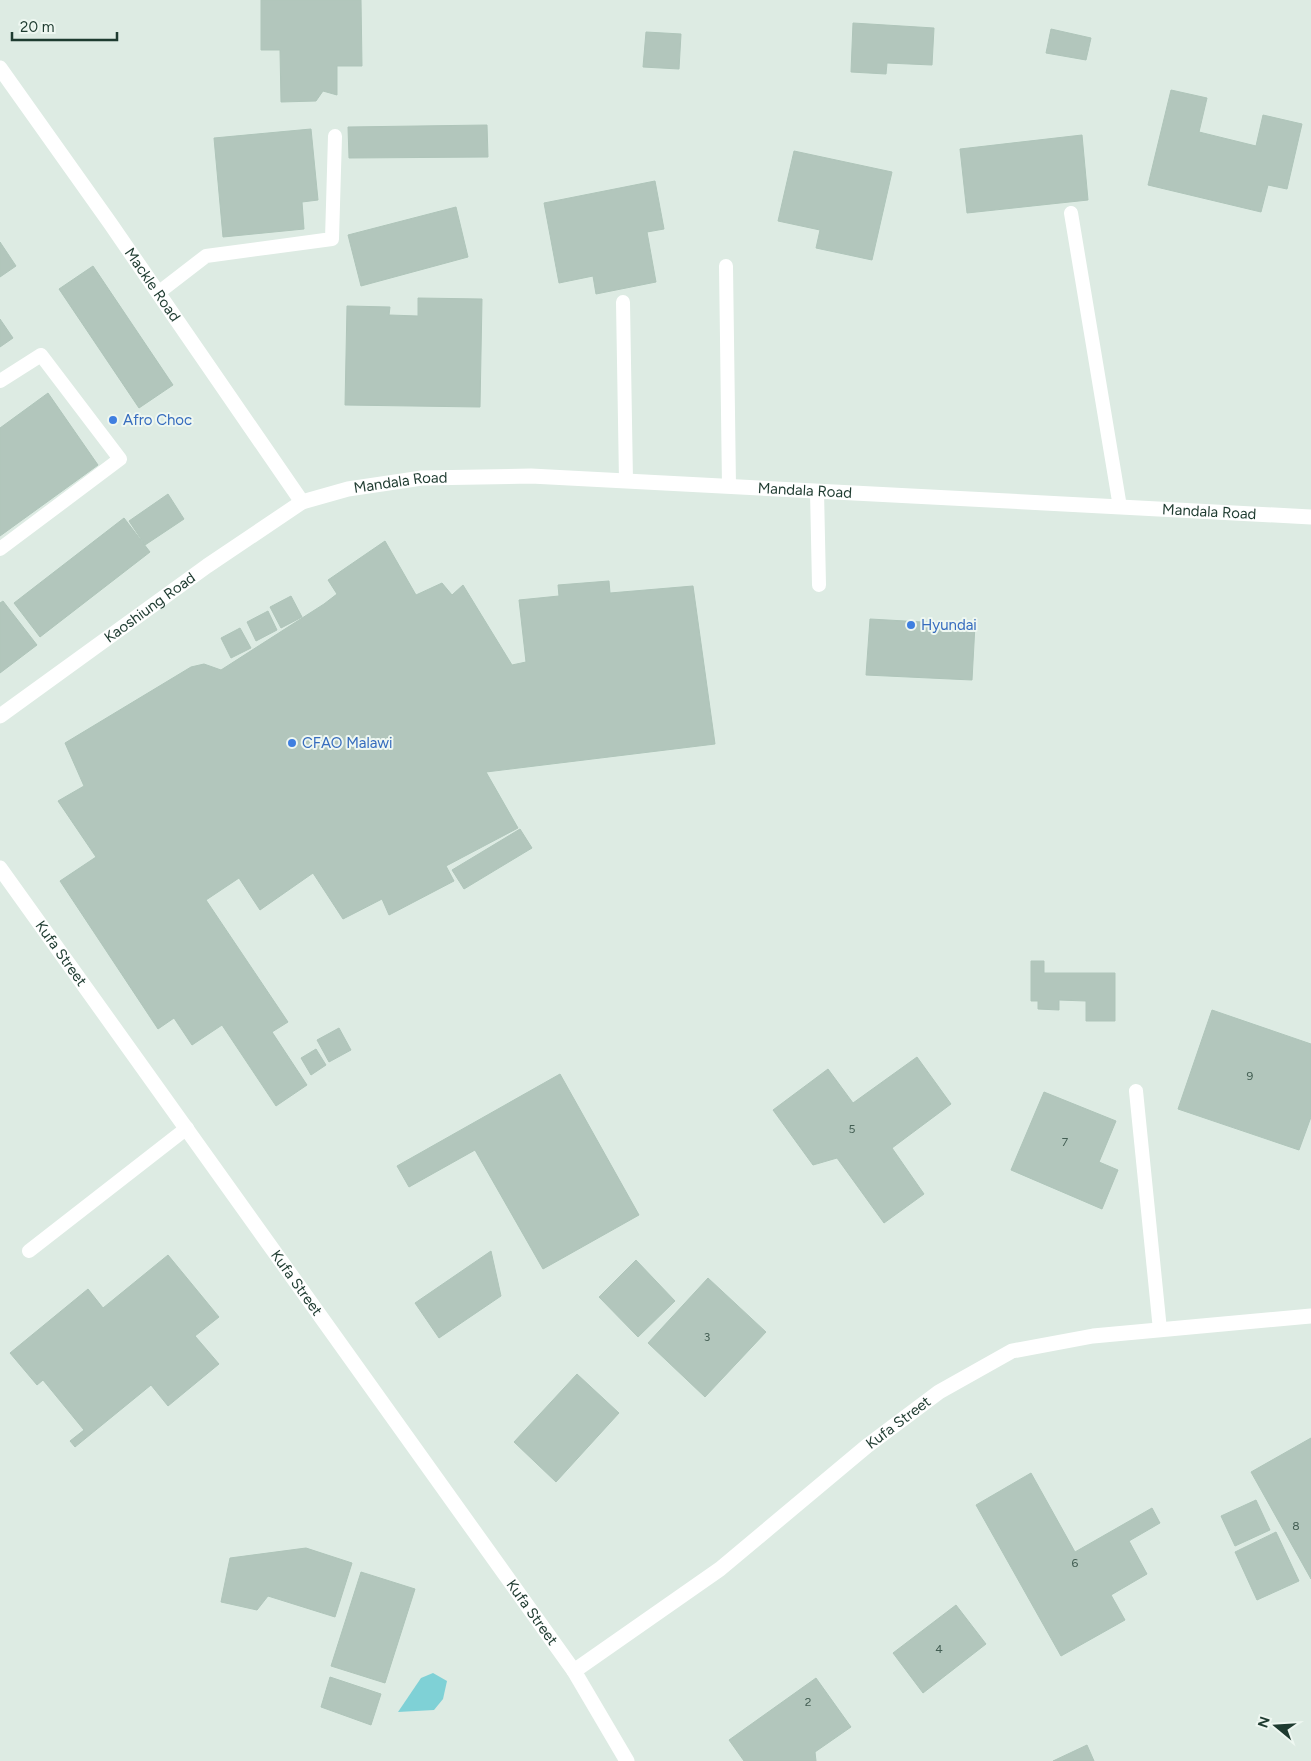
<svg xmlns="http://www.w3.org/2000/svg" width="1311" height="1761" font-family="Figtree,sans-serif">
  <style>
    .water { fill: #7fd1d6 }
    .building { fill: #b2c6bc; stroke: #afc5ba }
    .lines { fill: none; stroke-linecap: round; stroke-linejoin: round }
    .service { stroke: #fff; stroke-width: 14 }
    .minor { stroke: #fff; stroke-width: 15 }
    .tertiary { stroke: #fff; stroke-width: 15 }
    .shop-dot { fill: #3f7fe0; stroke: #eef7f1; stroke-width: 2 }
    .labels { text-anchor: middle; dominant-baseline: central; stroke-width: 4; stroke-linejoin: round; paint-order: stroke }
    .number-label { font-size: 12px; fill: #435e53 }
    .street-label { font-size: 15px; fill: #1e3b30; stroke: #eef7f1 }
    .shop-label { font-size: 15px; fill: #366cbe; stroke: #eef7f1; text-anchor: start }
  </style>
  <rect width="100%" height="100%" fill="#ddebe3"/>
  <path class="water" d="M433,1673L447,1681L443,1699L434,1710L398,1712L421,1678Z"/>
  <path class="building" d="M261,0H361L362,66H337V95L323,91L316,101L281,102L280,50H261Z
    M853,23L934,28L932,65L887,63L886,74L851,72Z
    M1051,29L1091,38L1086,60L1046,53Z
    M646,32L681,34L679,69L643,67Z
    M1171,90L1207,98L1199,132L1256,146L1263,115L1302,124L1287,189L1268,185L1261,212L1148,185Z
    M487,125L488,157L349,158L348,127Z
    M311,129L318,200L302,202L304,229L223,237L214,138Z
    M1082,135L1088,200L967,213L960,149Z
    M794,151L892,172L872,260L816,248L820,230L778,221Z
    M655,181L664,229L647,232L656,282L596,294L593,276L559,283L544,203Z
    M456,207L468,257L361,286L348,235Z
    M0,242L16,266L0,277Z
    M93,266L173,385L139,408L59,289Z
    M418,298L482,299L480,407L345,405L347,306L390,307L389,315L418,316Z
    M0,319L13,338L0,347Z
    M48,393L98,465L0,536V428Z
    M168,494L184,519L145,545L129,521Z
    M124,518L150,552L40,637L14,603Z
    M385,541L416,595L442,583L452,595L463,585L512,665L526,662L519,600L559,596L558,585L609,581L610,593L693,586L715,744L486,772L518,828L446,866L454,881L389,915L382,899L343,919L313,873L260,910L239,878L206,900L288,1022L272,1032L307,1085L276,1106L222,1025L192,1045L174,1018L158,1029L60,881L96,857L58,801L84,786L65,743L191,667L204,664L221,670L324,604L337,594L328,580Z
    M291,596L302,617L281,628L270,607Z
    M3,601L37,645L0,673V603Z
    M268,611L277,630L256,641L247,622Z
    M870,619L975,625L972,680L866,675Z
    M240,628L251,648L231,658L221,638Z
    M520,829L532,848L464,889L452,870Z
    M1031,961H1044V973H1115V1021H1086V1001L1059,1000V1010L1038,1009V1001H1031Z
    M1212,1010L1311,1044V1117L1299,1150L1178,1109Z
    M339,1028L351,1050L329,1062L317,1040Z
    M316,1049L326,1065L311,1075L301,1058Z
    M917,1057L951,1104L892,1148L924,1194L884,1223L837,1158L813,1165L773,1110L828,1069L853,1103Z
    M560,1074L639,1215L543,1269L475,1150L409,1187L397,1166Z
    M1044,1092L1116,1121L1099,1162L1118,1170L1102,1209L1011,1170Z
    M491,1251L501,1296L439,1338L415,1303Z
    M168,1255L219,1317L195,1336L219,1364L168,1406L151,1385L75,1447L70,1441L84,1430L43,1380L37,1385L10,1353L88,1289L103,1308Z
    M636,1260L675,1301L638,1337L599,1297Z
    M708,1278L766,1332L705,1397L648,1343Z
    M577,1374L619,1413L556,1482L514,1442Z
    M1311,1438V1579L1251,1472Z
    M1031,1473L1075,1552L1152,1508L1160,1523L1129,1541L1147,1574L1111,1595L1125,1620L1061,1656L976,1505Z
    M1256,1500L1270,1530L1235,1546L1221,1516Z
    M1276,1532L1299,1581L1257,1600L1235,1552Z
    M306,1548L352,1563L335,1617L268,1596L257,1610L221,1602L230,1558Z
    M361,1572L415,1589L385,1683L331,1666Z
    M956,1605L986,1644L923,1693L893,1653Z
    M330,1677L381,1694L371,1725L321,1707Z
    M816,1678L851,1727L815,1752L816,1761H744L729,1740Z
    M1087,1745L1094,1761H1053Z"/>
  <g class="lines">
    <path class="service" d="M1071,213L1120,507
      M726,266L729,486
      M158,293L206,256L332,239L335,136
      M623,302L626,481
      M0,381L41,355L120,459L0,549
      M817,491L819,585
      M1136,1091L1160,1330
      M29,1251L187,1128"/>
    <g class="minor">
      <path id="s1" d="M0,868L574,1671L720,1569L867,1446L939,1392L1012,1351L1093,1336L1311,1316"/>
      <path d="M574,1671L627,1761"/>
    </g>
    <g class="tertiary">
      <path id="s2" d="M0,68L110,223L302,502"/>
      <path id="s3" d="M0,716L207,566L302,502L348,489L422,478L531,476L1311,517"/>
    </g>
  </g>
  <g class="shop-dot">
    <circle cx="113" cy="420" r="5"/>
    <circle cx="911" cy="625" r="5"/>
    <circle cx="292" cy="743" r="5"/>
  </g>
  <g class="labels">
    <g class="number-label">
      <text x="1250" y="1076">9</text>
      <text x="852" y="1129">5</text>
      <text x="1065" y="1142">7</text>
      <text x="707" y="1337">3</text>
      <text x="1296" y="1526">8</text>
      <text x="1075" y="1563">6</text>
      <text x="939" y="1649">4</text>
      <text x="808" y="1702">2</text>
    </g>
    <g class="street-label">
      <text stroke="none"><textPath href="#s2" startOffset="265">Mackle Road</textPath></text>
      <text stroke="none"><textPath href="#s3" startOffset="471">Mandala Road</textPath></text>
      <text stroke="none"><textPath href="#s3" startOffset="876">Mandala Road</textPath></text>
      <text stroke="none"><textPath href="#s3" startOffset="1281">Mandala Road</textPath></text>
      <text stroke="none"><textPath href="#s3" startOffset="185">Kaoshiung Road</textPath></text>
      <text stroke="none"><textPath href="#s1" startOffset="105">Kufa Street</textPath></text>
      <text stroke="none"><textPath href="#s1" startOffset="510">Kufa Street</textPath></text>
      <text stroke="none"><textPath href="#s1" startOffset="1396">Kufa Street</textPath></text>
      <text stroke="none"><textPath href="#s1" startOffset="915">Kufa Street</textPath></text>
    </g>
    <g class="shop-label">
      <text x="123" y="420">Afro Choc</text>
      <text x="921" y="625">Hyundai</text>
      <text x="302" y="743">CFAO Malawi</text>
    </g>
  </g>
  <g transform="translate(1276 1726) rotate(288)" stroke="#eef7f1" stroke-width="4" paint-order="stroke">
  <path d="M0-4L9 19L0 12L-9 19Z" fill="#1e3b30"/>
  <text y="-8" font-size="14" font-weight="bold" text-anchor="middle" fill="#1e3b30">N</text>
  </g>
  <path d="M12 32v8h105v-8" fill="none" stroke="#1e3b30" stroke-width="2.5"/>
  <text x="20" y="32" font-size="15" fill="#1e3b30" stroke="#eef7f1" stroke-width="4" paint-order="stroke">20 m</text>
</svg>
